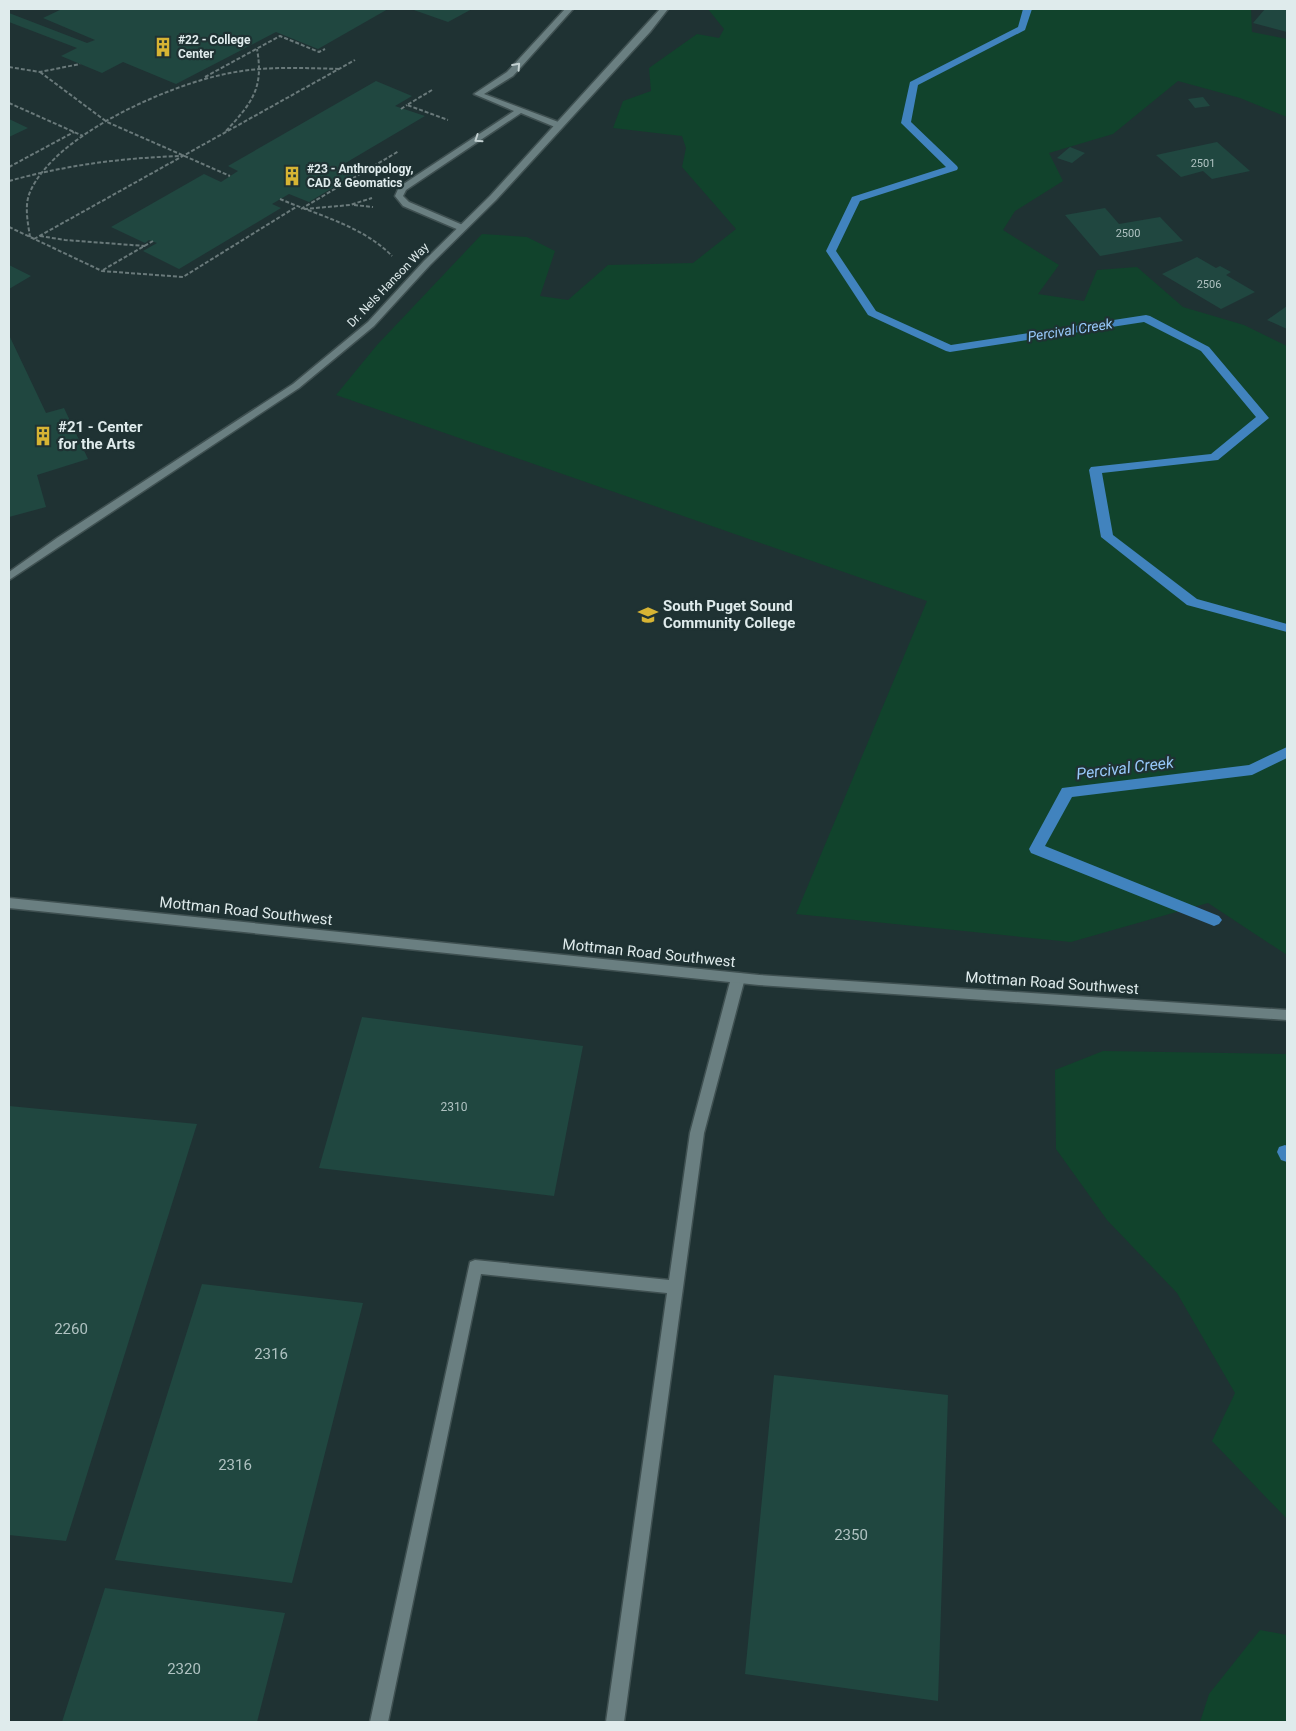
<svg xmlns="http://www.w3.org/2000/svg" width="1296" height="1731" font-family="Roboto,sans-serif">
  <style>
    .green { fill: #11432c }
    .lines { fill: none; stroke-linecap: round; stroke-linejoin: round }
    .stream { fill: #4183be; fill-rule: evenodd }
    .building { fill: #204740 }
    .service-casing { stroke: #3f5051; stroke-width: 3 }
    .minor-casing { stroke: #3f5051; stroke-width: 3 }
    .tertiary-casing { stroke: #3f5051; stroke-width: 3 }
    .path { stroke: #69797a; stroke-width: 2; stroke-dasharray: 4 2; stroke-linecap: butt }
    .service { fill: #6a7f81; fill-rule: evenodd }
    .minor { fill: #6a7f81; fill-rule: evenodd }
    .tertiary { fill: #6a7f81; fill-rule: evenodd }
    .oneway { stroke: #c2d0d1 }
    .labels { text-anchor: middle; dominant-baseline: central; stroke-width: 4.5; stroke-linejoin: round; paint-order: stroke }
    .far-number-label { font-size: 11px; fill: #afc2c1 }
    .far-poi-label { font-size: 12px; font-weight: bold; fill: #dfebec; stroke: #1f3233; text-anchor: start }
    .far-street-label { font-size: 12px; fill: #dfebec; stroke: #1f3233 }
    .number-label { font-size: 12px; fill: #afc2c1 }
    .far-water-label { font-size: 14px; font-style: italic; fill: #98c9fa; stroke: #1f3233 }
    .poi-label { font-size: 15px; font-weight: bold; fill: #dfebec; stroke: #1f3233; text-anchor: start }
    .street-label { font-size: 15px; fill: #dfebec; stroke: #1f3233 }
    .near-number-label { font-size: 15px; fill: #afc2c1 }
    .water-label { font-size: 16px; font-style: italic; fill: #98c9fa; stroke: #1f3233 }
  </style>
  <rect width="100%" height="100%" fill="#1f3233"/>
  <path class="green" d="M708,9H1251L1252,32L1287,39V117L1240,98L1178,81L1113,134L1049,153L1063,181L1015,211L1003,230L1059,265L1038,294L1084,301L1097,270L1137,267L1183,307L1244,325L1287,346V955L1208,903L1071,942L796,914L927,601L336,395L377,345L482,234L527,237L555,251L540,296L568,300L608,265L693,263L736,229L682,167L686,148L682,136L613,128L623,101L651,91L649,68L697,34L719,38L724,29Z
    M1103,1051L1287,1054V1519L1212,1441L1235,1393L1177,1293L1107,1220L1056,1149L1055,1070Z
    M1260,1630L1287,1635V1722H1200L1209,1694Z"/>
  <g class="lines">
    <path class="stream" d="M1023,9H1032L1025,30L918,85L911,122L957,166L958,168L957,170L860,201L836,251L876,311L951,345L1146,315L1150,316L1209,347L1269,418L1218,460L1102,473L1113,535L1197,599L1287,624V632L1187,605L1101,537L1089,470L1091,467L1211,454L1256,417L1201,351L1144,322L950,352L946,351L868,315L826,251L852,197L946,167L901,123L910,82L1018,27Z
      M1287,747V758L1252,775L1072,797L1045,846L1219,916L1222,920L1219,924L1214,926L1209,924L1031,853L1029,849L1062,788L1249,765Z
      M1285,1145L1287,1146V1162L1281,1160L1277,1152L1279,1147Z"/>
  </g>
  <path class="building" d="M62,9H388L318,49L276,32L176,84L123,62L102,73L61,56L77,48L9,22V13L87,43L95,40L43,18Z
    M411,9H472L448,22Z
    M1265,9H1287V32L1253,23Z
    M376,81L412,96L395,106L425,116L337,168L354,175L309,202L289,194L272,204L281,208L179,269L143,251L157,243L149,240L145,243L111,227L204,174L221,182L238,171L228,166Z
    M1203,97L1210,106L1195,108L1188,99Z
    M9,119L28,128L9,137Z
    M1217,142L1250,171L1212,179L1203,171L1181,177L1156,155Z
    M1070,147L1085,153L1072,163L1057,158Z
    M1105,208L1119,224L1160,217L1183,241L1100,256L1065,215Z
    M1197,257L1216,268L1220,266L1231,272L1226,275L1255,292L1221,309L1162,274Z
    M9,265L31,276L9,289Z
    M1287,306V329L1267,320Z
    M9,335L46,413L64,408L88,459L37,475L46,507L9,517Z
    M362,1017L583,1046L554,1196L319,1168Z
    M9,1106L197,1124L66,1541L9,1535Z
    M202,1284L363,1303L292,1583L115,1560Z
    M774,1375L948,1395L938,1701L745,1674Z
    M105,1588L285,1613L257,1722H62Z"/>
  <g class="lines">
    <defs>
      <path id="service" d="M565,9H573L513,76L484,94L561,123V127H555L521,113L406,190L403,196L409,202L465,226V230H459L403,206L395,196L399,187L514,111L474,94L507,72Z
        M738,973L743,974L745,978L704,1133L624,1722H606L667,1293L481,1274L388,1722H370L470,1262L475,1260L669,1280L690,1133L731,978L733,974Z"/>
      <path id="minor" d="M660,9H668L650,32L496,200L430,265L374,326L299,388L9,580V572L57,538L293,384L368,322L424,261L490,196Z"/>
      <path id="tertiary" d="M9,898L759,975L1287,1010V1020L759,985L9,908Z"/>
    </defs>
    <use href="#service" class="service-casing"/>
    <use href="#minor" class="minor-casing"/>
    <use href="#tertiary" class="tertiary-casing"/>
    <path class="path" d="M9,67L40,72L80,64
      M40,72L107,122L230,176
      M205,77L280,36L319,52L325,49
      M432,90L407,105L448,120
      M9,103L83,136
      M401,109L407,105
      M226,131C252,103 264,88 257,49
      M9,167L74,132
      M9,181C66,165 122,158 181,156
      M280,199C317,215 363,226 392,256
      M354,205L373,207
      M301,209L399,151
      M304,209L350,205L372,198
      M9,227L102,271L183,277L296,207
      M40,236L65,240L145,246
      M30,237C28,223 24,206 30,192C55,134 171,84 230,73C266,66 304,68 340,69
      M34,239L355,60
      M103,270L153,241"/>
    <use href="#service" class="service"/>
    <use href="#minor" class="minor"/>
    <use href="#tertiary" class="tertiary"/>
  </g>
  <defs><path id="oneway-chevron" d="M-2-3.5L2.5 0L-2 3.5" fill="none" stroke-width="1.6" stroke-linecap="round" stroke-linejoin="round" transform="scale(1.25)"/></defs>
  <g class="oneway">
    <use href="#oneway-chevron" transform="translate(517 66) rotate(-48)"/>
    <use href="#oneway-chevron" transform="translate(478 139) rotate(146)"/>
  </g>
  <defs>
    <symbol id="building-bare" viewBox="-9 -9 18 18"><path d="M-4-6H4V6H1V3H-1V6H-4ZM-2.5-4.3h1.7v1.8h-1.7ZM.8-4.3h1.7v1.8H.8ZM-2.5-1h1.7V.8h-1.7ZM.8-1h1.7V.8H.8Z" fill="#d7b434" stroke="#1f3233" stroke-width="2.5" paint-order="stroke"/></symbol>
    <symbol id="university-bare" viewBox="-9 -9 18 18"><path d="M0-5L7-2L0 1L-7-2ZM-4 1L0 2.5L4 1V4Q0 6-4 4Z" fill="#d7b434" stroke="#1f3233" stroke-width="2.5" paint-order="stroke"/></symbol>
  </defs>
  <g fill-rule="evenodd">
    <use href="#building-bare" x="149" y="33" width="28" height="28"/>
    <use href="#building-bare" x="278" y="162" width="28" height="28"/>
    <use href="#building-bare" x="29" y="422" width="28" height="28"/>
    <use href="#university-bare" x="634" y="601" width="28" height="28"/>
  </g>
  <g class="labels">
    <g class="far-number-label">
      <text x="1203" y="163">2501</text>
      <text x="1128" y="233">2500</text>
      <text x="1209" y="284">2506</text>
    </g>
    <g class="far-poi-label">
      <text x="178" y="40">#22 - College<tspan x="178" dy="14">Center</tspan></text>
      <text x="307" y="169">#23 - Anthropology,<tspan x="307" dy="14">CAD &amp; Geomatics</tspan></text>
    </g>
    <g class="far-street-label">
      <text transform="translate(388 285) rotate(-46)">Dr. Nels Hanson Way</text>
    </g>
    <g class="number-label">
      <text x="454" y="1107">2310</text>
    </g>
    <g class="far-water-label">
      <text transform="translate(1070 330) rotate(-9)">Percival Creek</text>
    </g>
    <g class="poi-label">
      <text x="58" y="427">#21 - Center<tspan x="58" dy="17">for the Arts</tspan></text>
      <text x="663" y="606">South Puget Sound<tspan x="663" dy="17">Community College</tspan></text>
    </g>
    <g class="street-label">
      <text transform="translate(246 911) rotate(6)">Mottman Road Southwest</text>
      <text transform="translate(649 953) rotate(6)">Mottman Road Southwest</text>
      <text transform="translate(1052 983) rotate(4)">Mottman Road Southwest</text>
    </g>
    <g class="near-number-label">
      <text x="71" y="1329">2260</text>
      <text x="271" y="1354">2316</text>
      <text x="235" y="1465">2316</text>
      <text x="851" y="1535">2350</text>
      <text x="184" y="1669">2320</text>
    </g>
    <g class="water-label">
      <text transform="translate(1125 768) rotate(-7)">Percival Creek</text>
    </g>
  </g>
  <rect width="1296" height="1731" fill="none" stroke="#dfebec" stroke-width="20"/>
</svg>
